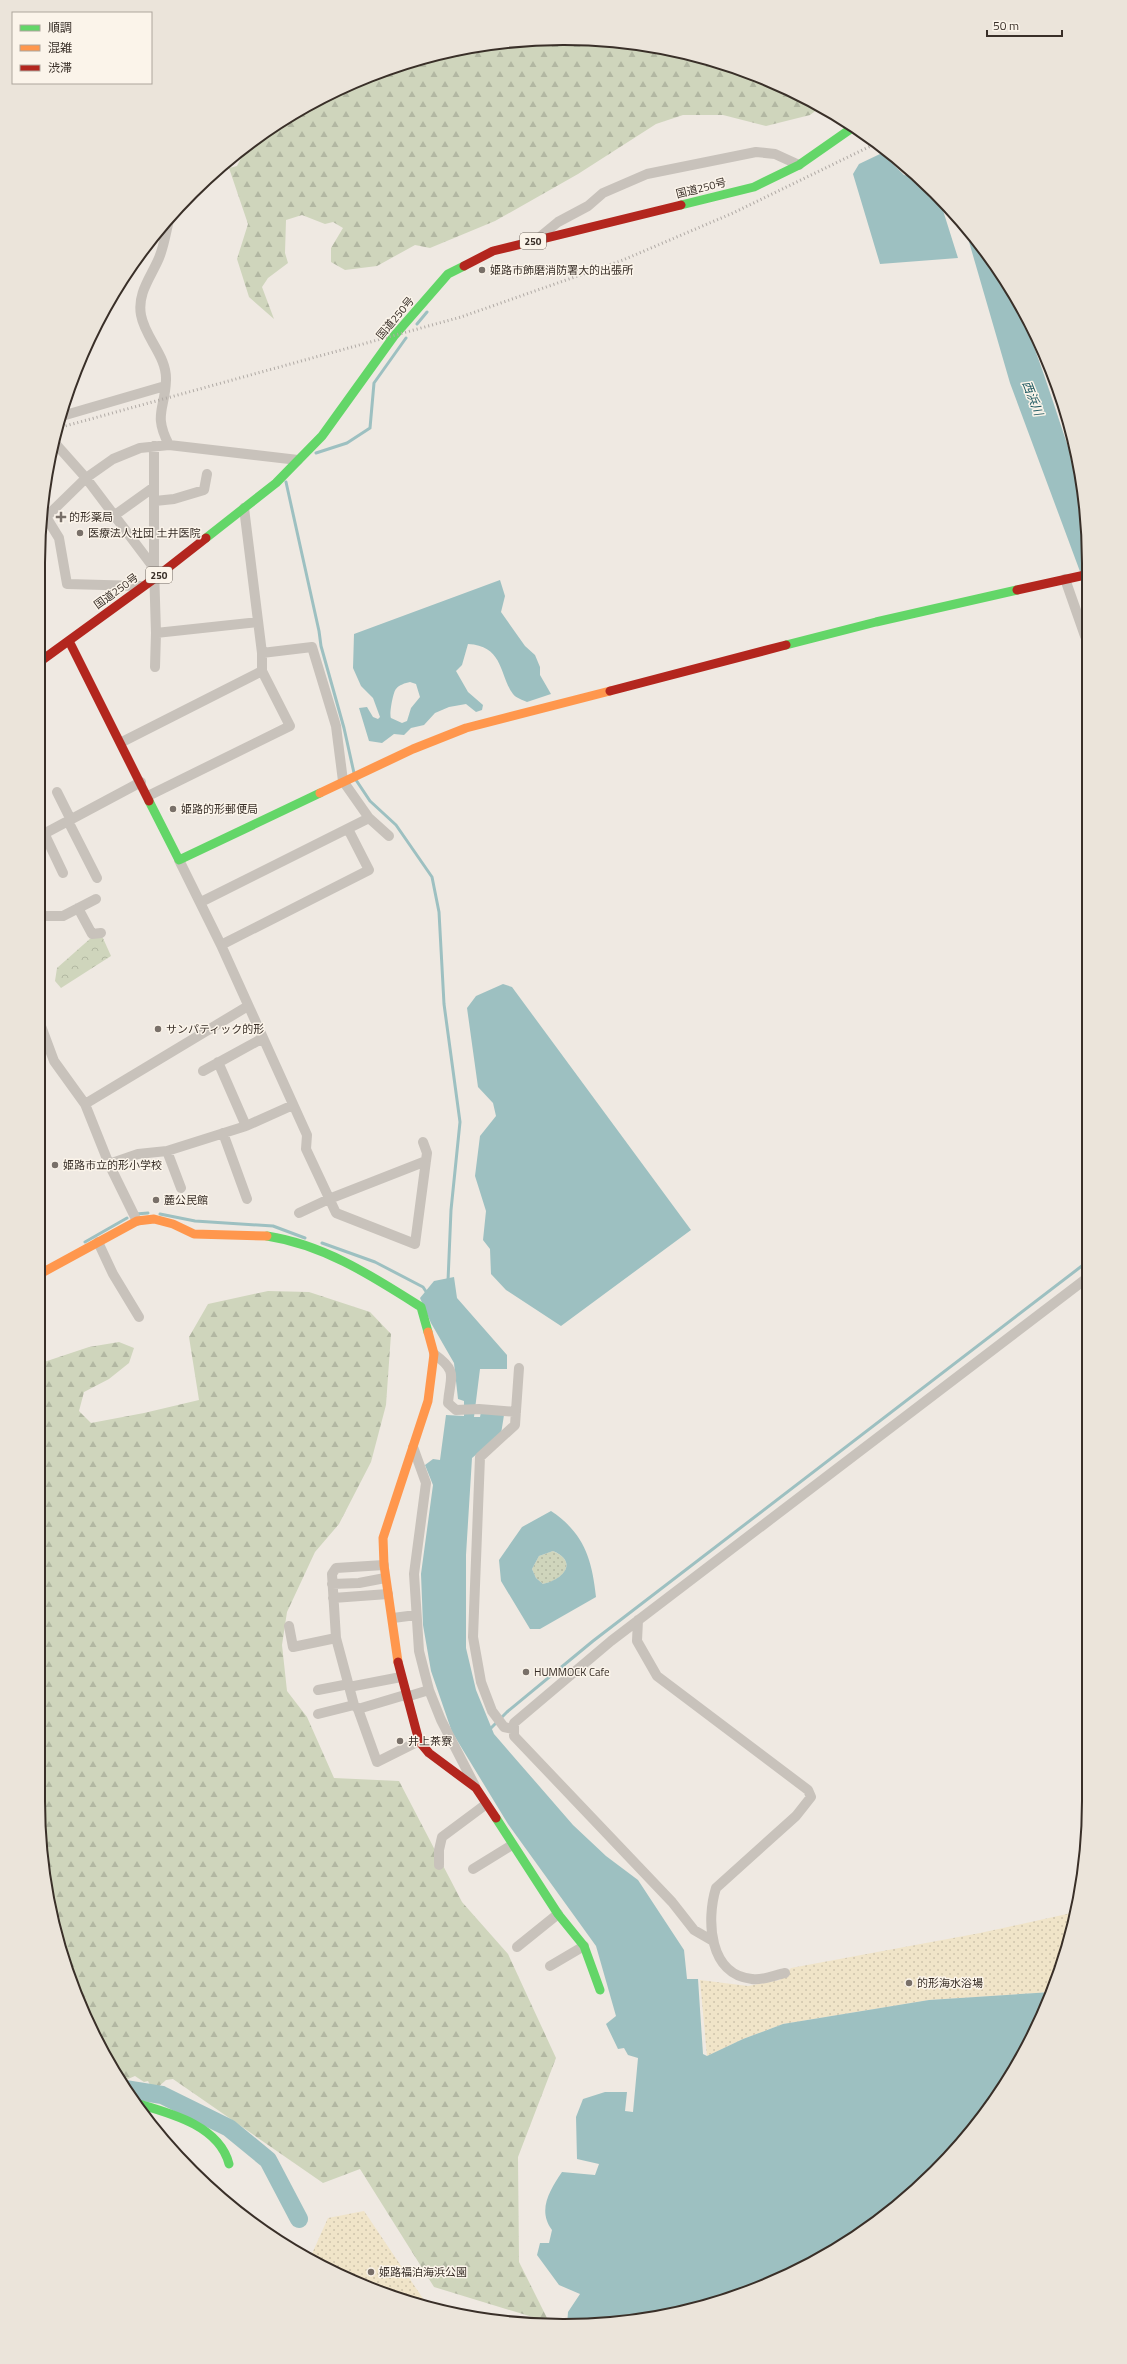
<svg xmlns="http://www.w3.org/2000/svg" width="1127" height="2364" font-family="'Titillium Web','Noto Sans JP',sans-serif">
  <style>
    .grass { fill: url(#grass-dots) }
    .forest { fill: url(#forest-firs) }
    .sand { fill: url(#sand-dots) }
    .park { fill: url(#park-crowns) }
    .water { fill: #9dc0c1; fill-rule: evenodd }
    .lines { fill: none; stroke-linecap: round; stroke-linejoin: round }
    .stream { stroke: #9dc0c1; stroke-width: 3 }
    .river { stroke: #9dc0c1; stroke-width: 18 }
    .street { stroke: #c8c2bb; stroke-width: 10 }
    .fast { stroke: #63d668; stroke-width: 9 }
    .slow { stroke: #ff974d; stroke-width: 9 }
    .jam { stroke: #b3261e; stroke-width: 9 }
    .rail { stroke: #b0aaa5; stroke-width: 3; stroke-dasharray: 1 3; stroke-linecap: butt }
    .poi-dot { fill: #797069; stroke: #fbf4ea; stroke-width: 1.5 }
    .labels { text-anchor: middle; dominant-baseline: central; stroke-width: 3; stroke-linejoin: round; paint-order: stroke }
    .shield { fill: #fbf4ea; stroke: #736a62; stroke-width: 1 }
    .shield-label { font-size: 10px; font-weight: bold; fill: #392f28 }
    .street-label { font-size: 11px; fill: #392f28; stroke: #fbf4ea }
    .poi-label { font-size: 11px; fill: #392f28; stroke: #fbf4ea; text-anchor: start }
    .water-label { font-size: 12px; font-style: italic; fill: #1b565e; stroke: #fbf4ea }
    .rim { fill: none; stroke: #392f28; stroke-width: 2 }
  </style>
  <defs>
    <pattern id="grass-dots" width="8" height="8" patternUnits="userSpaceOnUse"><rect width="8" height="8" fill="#cfd5bc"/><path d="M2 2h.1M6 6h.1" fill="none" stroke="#b2b7a2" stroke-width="1.8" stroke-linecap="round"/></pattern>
    <pattern id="forest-firs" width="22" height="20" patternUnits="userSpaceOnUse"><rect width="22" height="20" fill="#cfd5bc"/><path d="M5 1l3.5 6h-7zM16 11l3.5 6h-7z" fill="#b2b7a2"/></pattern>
    <pattern id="sand-dots" width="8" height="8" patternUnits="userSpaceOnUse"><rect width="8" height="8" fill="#f0e4c8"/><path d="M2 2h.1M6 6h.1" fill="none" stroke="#cfc4ac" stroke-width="1.8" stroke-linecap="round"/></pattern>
    <pattern id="park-crowns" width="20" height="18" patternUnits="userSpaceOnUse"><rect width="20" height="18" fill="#cfd5bc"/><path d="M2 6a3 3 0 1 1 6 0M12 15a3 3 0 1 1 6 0" fill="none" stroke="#b2b7a2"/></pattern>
  </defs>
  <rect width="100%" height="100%" fill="#efe9e2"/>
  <path class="grass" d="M553,1551C579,1562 563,1580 543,1584L536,1578L532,1569L539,1556Z"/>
  <path class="forest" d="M564,38L666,48L765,78L818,109L810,115L766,126L723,115H683L656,124L578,174L495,221L430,248L415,245L377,266L345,270L331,262V248L343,228L333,222L325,224L302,215L286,220L285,253L288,263L268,278L262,287L274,319L249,297L237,259L248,224L229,168L237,166L246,148L272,126L363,78L461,48Z
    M268,1291L309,1292L370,1312L391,1334L386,1405L371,1462L339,1524L315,1552L287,1612L282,1645L287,1691L307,1717L334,1778L399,1781L462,1902L508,1954L556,2058L518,2157L519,2262L549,2322L434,2287L360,2169L323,2183L173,2079L166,2080L157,2088L151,2087L148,2081L144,2082L135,2076L121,2082L108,2063L66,1970L48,1903L38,1800V1364L89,1347L119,1342L134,1348L129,1363L109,1379L84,1392L79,1411L91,1423L144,1413L199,1400L189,1337L208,1304Z"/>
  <path class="sand" d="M1076,1912L1052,1992L929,2000L783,2024L743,2039L707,2056L700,1980L748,1986L780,1980L791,1968L980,1933Z
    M364,2211L428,2306L362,2286L310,2258L328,2218Z"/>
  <path class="park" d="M102,936L111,956L61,988L55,981L57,968L92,937Z"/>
  <path class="water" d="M880,154L888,156L893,164L904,175L914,177L941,204L958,258L880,264L853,174L859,164Z
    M965,228C1028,291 1050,405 1083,487L1084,495L1085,585L1010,383Z
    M500,580L505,596L501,612L525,646L535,655L540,667V675L551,694L527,702C523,700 516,698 513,694C499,675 504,646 468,644L462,665L456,671L468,692L483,705L482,710L476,712L466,704L449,707L435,713L424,725L411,728L404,735L394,734L382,743L369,741L359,708L367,707L373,717L378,719L380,717L373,698L361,686L353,668L354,634ZM410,682L416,684L420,697L411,708L407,721L402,723L391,718C389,715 393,692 396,689C399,685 405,683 410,682Z
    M503,984L512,987L691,1230L561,1326L506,1290L491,1274L490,1249L483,1240L486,1211L475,1176L480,1136L496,1116L493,1103L478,1087L467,1008L476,996Z
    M454,1277L457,1298L507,1355V1369H480L474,1417H480L481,1412L504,1415L501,1434L472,1458L466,1555V1648L476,1690L494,1734L573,1825L606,1856L638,1880L684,1950L687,1979H698L703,2054L707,2056L743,2039L783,2024L929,2000L1052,1992L1049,2002L1000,2093L935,2172L883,2218L796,2272L732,2298L632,2321L567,2326L568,2312L580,2294L559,2285L537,2255L540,2243H549L552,2230C537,2210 550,2190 562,2172L595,2175L599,2164L577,2159L576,2117L583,2099L605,2092H627L625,2111L633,2112L638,2058L628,2055L624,2048L618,2049L606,2024L616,2016L596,1946L508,1824L452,1732L431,1671L423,1625L421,1574L433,1485L425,1465L433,1459L440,1460L446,1415L464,1416V1401L458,1399L454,1363L431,1323L420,1298L434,1281Z
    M551,1511C584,1533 592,1559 596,1597L540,1629H530L501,1581L499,1560L522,1527ZM553,1551C579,1562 563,1580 543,1584L536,1578L532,1569L539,1556Z"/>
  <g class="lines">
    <path class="stream" d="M417,324L427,312
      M316,453L347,443L370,428L374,383L406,338
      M286,482L319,631L321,646L344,728L354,773
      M356,780L370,801L396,825L432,877L439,912L444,1004L460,1122L451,1210L448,1281
      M136,1214L148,1213
      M160,1214L195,1221L273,1226L305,1238
      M85,1242L127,1218
      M322,1243L375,1262L423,1287L427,1293
      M489,1730L507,1712L593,1641L1087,1262"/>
    <path class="river" d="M125,2089L162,2095L229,2128L268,2160L299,2219"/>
    <path class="street" d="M541,236L558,222L588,206L603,193L647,174L756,152L775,154L799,165
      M62,416L165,386
      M54,442L86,478L154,568L156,633L155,667
      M169,445C153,414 165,410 166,380C167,356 145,338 141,315C137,293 151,277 159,258C164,246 166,232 169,220
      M155,501L174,499L204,490L207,474
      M244,508L262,653V671
      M115,515L154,487
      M46,517L59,538L67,584L141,586
      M42,521L86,478L113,459L140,448L169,445L298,460
      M154,568V446
      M1065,579L1085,636
      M156,633L258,622
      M262,653L312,647L336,726L343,781L369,818L389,836
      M122,742L262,671L290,726L148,796
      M57,792L71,820
      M68,821L97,878
      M44,833L63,873
      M38,837L141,782
      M179,860L221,945L307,1135L306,1149L336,1213L415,1244L427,1153L423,1142
      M201,902L369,818
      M78,908L92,934L101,933
      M41,916H63L96,899
      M221,945L369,870L348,829
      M38,1018L54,1061L85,1104L109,1164L137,1221
      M218,1062L246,1126L293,1105
      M203,1071L263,1038
      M85,1104L248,1006
      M223,1133L247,1199
      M167,1151L181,1188
      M109,1164L138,1154L167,1151L246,1126
      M299,1213L329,1199L426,1161
      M98,1242L113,1274L139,1317
      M434,1354C459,1372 450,1376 448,1403L456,1410L479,1409L516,1412
      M413,1447L426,1483L414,1574L419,1651L429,1690L441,1720L475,1786
      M384,1565L336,1568L332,1574L336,1638L354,1705L358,1709L377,1762L419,1741
      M332,1584L359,1583L385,1578
      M333,1598L388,1594
      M393,1618L416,1615
      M638,1620L637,1641L657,1676L808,1790L811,1797L796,1816L716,1888C706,1920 709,1975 752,1979C761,1981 775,1975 785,1973
      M289,1626L293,1647L336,1638
      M349,1687L401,1677
      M318,1690L349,1684
      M406,1697L429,1690
      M358,1709L405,1695
      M318,1714L354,1705
      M513,1729L504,1727L492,1711L481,1682L473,1637L480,1457L515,1425L519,1368
      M439,1865V1850L442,1837L485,1805
      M473,1869L512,1845
      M713,1941L694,1930L672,1902L514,1736V1723L611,1641L1087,1278
      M517,1947L558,1914
      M550,1966L584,1946"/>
    <path class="fast" d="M681,205L754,187L799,165L852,128
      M206,538L276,483L322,436L394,336L448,274L464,266
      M786,645L876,622L1017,590
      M149,801L179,860L320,793
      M267,1236C325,1245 372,1276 421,1307L428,1332
      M496,1818L558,1914L584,1946L600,1990
      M135,2103C169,2113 219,2125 229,2164"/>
    <path class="slow" d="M320,793L413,749L466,728L610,691
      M38,1275L137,1221L154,1219L173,1224L194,1234L267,1236
      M398,1662L384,1565L383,1538L428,1401L434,1354L428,1332"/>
    <path class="jam" d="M464,266L493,251L681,205
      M1017,590L1085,575
      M69,641L149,801
      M38,663L155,578L206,538
      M610,691L786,645
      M398,1662L419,1741L429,1753L476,1788L496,1818"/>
    <path class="rail" d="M58,428L461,317L623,260L733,213L877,143"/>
  </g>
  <g class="poi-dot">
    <circle cx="482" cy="270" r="4"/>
    <path d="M59 511h4v4h4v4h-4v4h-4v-4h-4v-4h4z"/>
    <circle cx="80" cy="533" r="4"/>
    <circle cx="173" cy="809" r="4"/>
    <circle cx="158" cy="1029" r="4"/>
    <circle cx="55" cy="1165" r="4"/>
    <circle cx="156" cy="1200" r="4"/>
    <circle cx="526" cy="1672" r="4"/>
    <circle cx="400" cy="1741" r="4"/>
    <circle cx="909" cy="1983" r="4"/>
    <circle cx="371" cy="2272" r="4"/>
  </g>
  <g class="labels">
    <g class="shield">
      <rect x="520" y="233" width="26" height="16" rx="3"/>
      <rect x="146" y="567" width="26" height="16" rx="3"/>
    </g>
    <g class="shield-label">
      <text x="533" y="241">250</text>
      <text x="159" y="575">250</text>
    </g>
    <g class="street-label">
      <text transform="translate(701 188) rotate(-14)">国道250号</text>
      <text transform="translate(395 318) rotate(-50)">国道250号</text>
      <text transform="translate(116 591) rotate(-36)">国道250号</text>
    </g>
    <g class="poi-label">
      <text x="490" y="270">姫路市飾磨消防署大的出張所</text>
      <text x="69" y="517">的形薬局</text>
      <text x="88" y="533">医療法人社団 土井医院</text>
      <text x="181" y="809">姫路的形郵便局</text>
      <text x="166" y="1029">サンパティック的形</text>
      <text x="63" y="1165">姫路市立的形小学校</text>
      <text x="164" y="1200">麓公民館</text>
      <text x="534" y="1672">HUMMOCK Cafe</text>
      <text x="408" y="1741">井上茶寮</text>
      <text x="917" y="1983">的形海水浴場</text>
      <text x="379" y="2272">姫路福泊海浜公園</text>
    </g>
    <g class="water-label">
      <text transform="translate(1033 398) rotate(69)">西浜川</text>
    </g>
  </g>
  <path d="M0 0H1127V2364H0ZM563 45H564A518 518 0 0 1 1082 563V1801A518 518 0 0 1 564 2319H563A518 518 0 0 1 45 1801V563A518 518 0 0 1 563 45Z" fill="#ebe4da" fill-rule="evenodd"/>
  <path class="rim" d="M563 45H564A518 518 0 0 1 1082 563V1801A518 518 0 0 1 564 2319H563A518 518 0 0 1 45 1801V563A518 518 0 0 1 563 45Z"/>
  <rect x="12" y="12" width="140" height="72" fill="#fbf4ea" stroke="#ada59c"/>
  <rect x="20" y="25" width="20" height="6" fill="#63d668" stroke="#ada59c"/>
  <text x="48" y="32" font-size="12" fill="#392f28">順調</text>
  <rect x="20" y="45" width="20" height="6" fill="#ff974d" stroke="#ada59c"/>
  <text x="48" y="52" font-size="12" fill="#392f28">混雑</text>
  <rect x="20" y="65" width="20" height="6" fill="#b3261e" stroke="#ada59c"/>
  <text x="48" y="72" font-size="12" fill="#392f28">渋滞</text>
  <path d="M987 30v6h75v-6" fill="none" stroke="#392f28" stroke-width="2"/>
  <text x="993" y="30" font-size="12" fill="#392f28" stroke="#fbf4ea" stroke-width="3" paint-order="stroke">50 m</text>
</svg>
